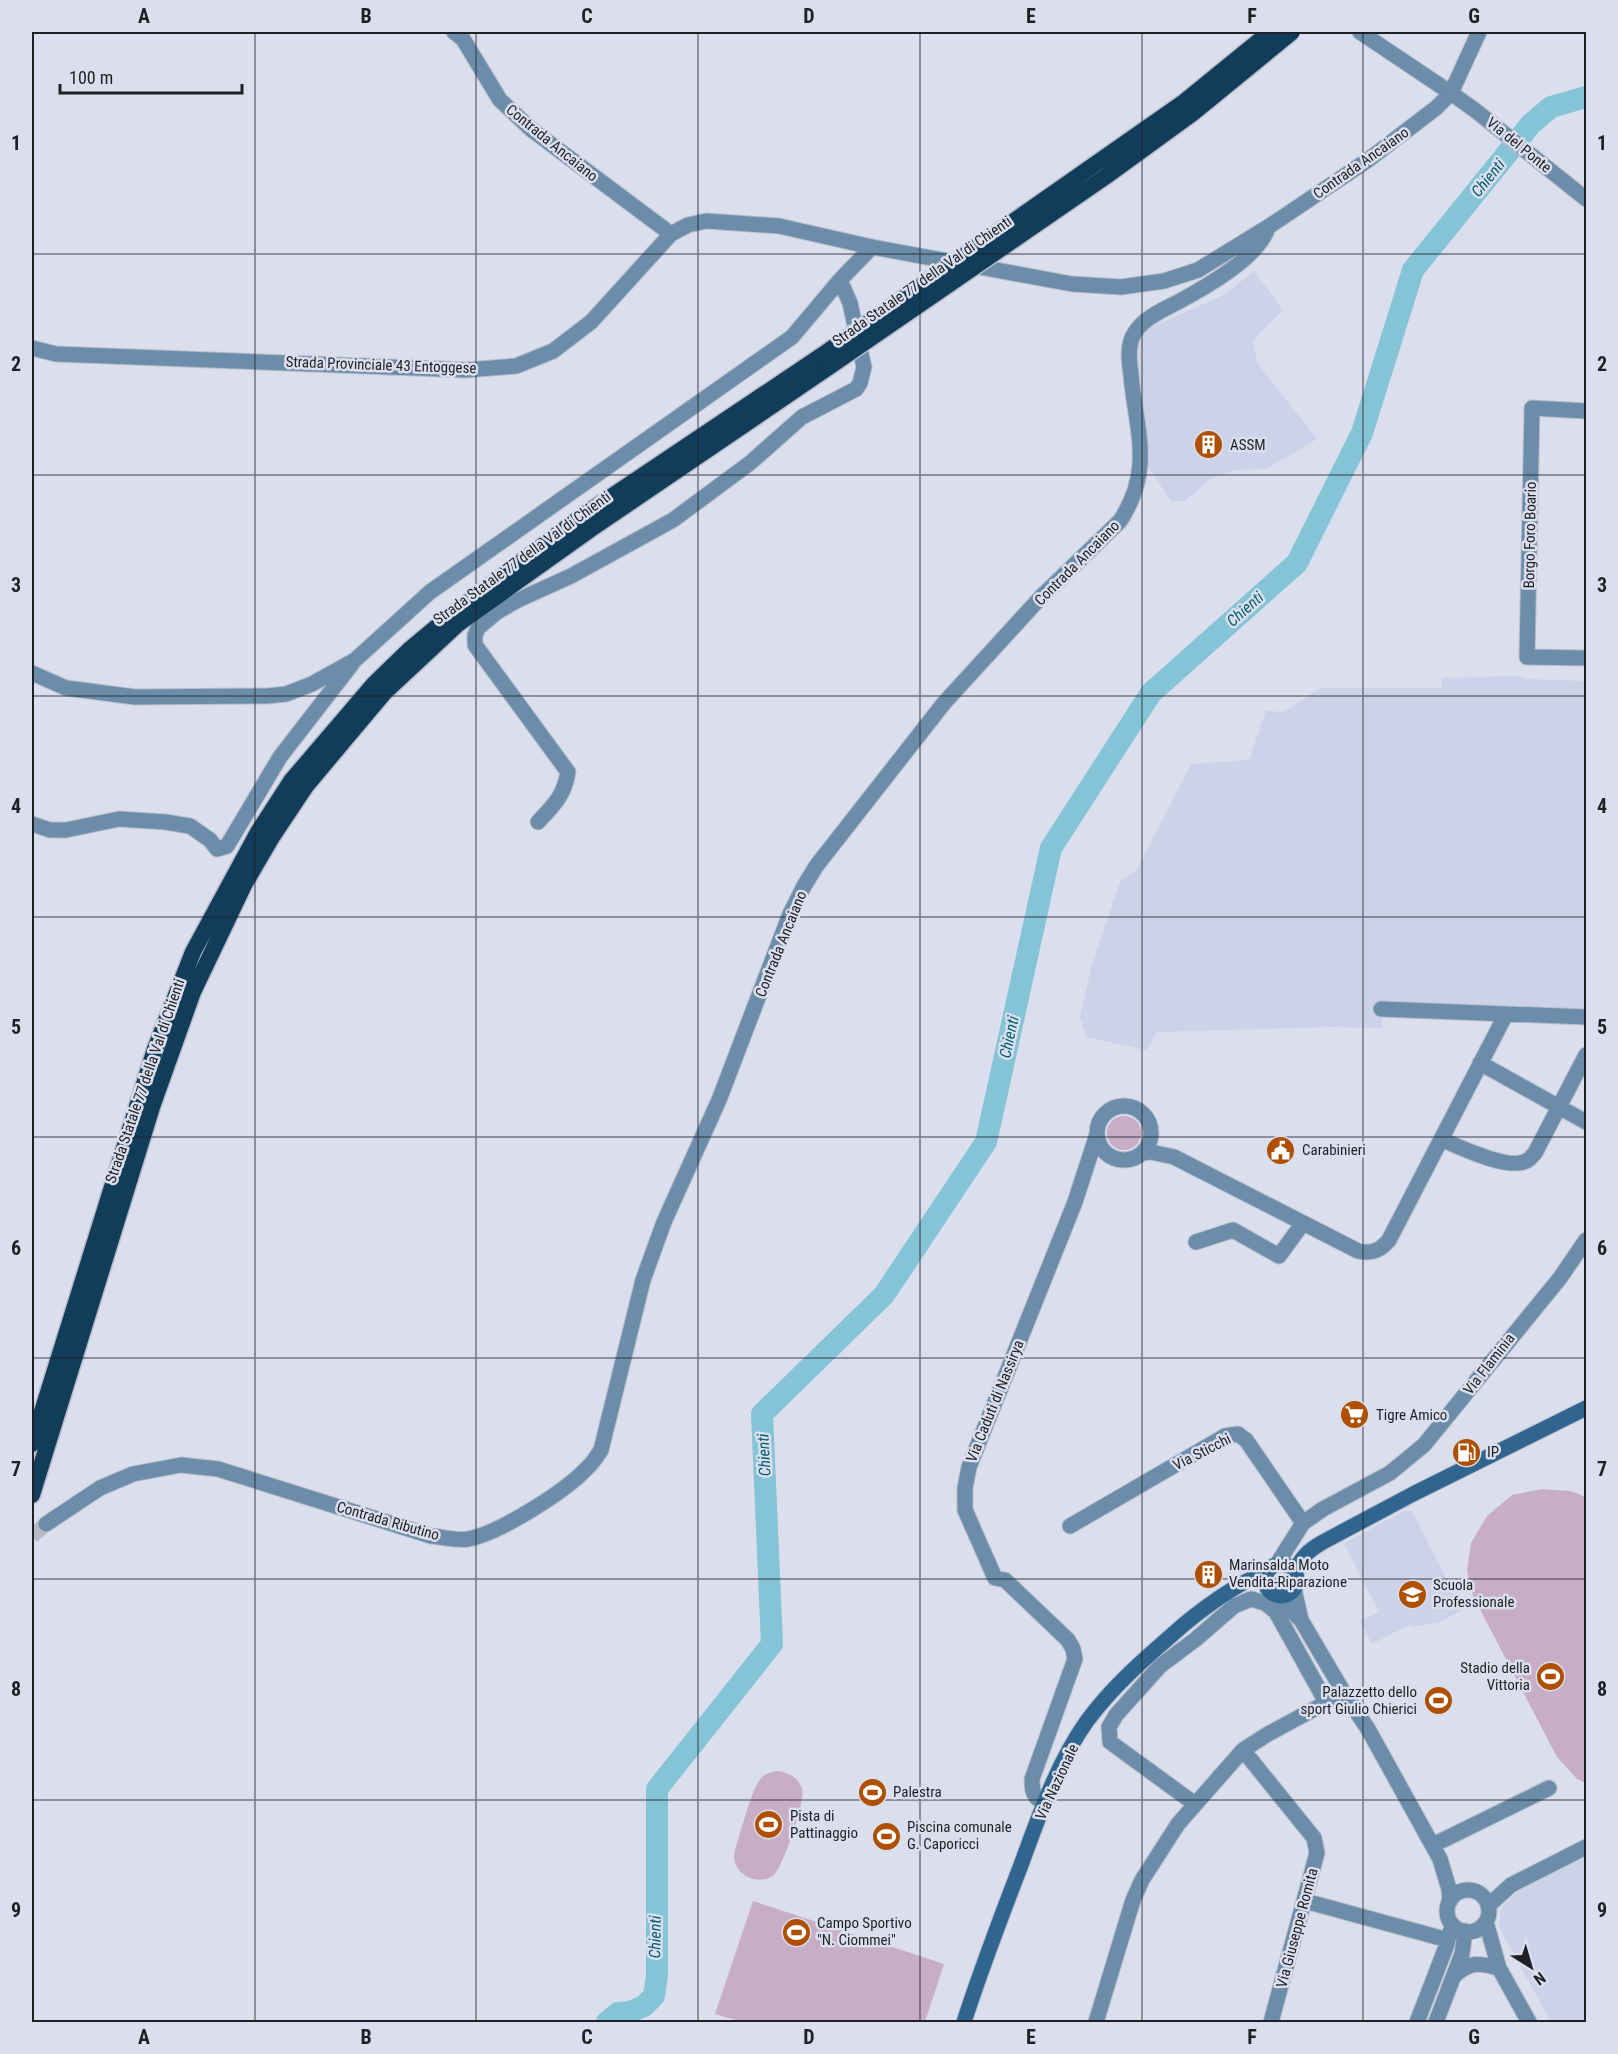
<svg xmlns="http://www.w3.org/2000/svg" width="1618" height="2054" font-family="'Roboto Condensed',sans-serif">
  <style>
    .built { fill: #ccd3e9 }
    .green { fill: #c7adc6 }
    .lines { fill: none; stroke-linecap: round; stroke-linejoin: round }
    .river { stroke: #84c4d6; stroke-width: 22 }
    .tertiary-tunnel { stroke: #b5b8c5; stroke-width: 15; stroke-dasharray: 15 8; stroke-linecap: butt }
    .minor-casing { stroke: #b8bcc9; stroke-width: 17 }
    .tertiary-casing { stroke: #b8bcc9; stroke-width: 17 }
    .secondary-casing { stroke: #b8bcc9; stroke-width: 17 }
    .trunk-casing { stroke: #b8bcc9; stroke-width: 19 }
    .minor { stroke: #6b8daa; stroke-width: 15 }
    .tertiary { stroke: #6b8daa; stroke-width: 15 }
    .secondary { stroke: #30658f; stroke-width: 15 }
    .trunk { stroke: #113c5a; stroke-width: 16 }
    .trunk-bridge-casing { stroke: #b8bcc9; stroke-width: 19; stroke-linecap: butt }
    .trunk-bridge { stroke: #113c5a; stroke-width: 16 }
    .grid { fill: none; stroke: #1f2026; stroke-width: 1.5; stroke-opacity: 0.55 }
    .labels { text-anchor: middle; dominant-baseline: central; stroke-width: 5; stroke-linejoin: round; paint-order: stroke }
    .street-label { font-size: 15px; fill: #1f2026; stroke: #dadeed }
    .poi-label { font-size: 15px; fill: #1f2026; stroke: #dadeed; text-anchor: start }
    .water-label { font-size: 16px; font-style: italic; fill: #005e70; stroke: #dadeed }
    .neatline { fill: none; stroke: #1f2026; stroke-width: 2 }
    .grid-label { font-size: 20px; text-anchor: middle; font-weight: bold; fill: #1f2026 }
  </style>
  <rect width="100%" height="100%" fill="#dadeed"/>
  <path class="built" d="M1254,271L1283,310L1252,341L1258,364L1317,439L1266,469L1234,470L1210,479L1185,501H1171L1149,468L1135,389L1133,360L1145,330L1224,295Z
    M1519,676L1527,679L1586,681V1017L1382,1016V1028L1329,1027L1157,1032L1146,1050L1086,1037L1080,1016L1092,965L1120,882L1137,870L1191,764L1249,760L1266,711L1284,712L1320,688H1442V678Z
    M1404,1511H1412L1462,1610L1440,1622L1414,1627L1409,1625L1372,1644L1360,1621L1379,1612L1344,1543Z
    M1586,1856V2022H1551L1499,1927L1501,1909L1521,1887Z"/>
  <path class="green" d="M1107 1133a17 17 0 1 1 34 0a17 17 0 1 1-34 0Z
    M1542,1489L1570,1491L1586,1497V1783L1577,1779L1557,1757L1473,1596L1467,1571L1471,1543L1487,1516L1512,1495Z
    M778,1771C790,1773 799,1778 802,1789C806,1800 783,1867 774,1875C756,1888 729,1872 735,1850C739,1837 752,1790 759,1781C763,1774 771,1772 778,1771Z
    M753,1901L944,1964L925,2022H742L715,2014Z"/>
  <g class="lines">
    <path class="river" d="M607,2022L618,2013L630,2012L644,2006L654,1996L657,1975V1789L772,1644L762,1414L884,1295L986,1142L1051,848L1151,693L1297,563L1362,433L1413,270L1531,124L1551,107L1586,97"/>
    <path class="tertiary-tunnel" d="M32,1536L46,1524"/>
    <defs>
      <path id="minor" d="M454,32L463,39L500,100L532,130L671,234
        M1360,32L1451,93
        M1586,411L1532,408L1527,657L1586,658
        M32,673L66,688L135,697L267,696L286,694L312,684L355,660L430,592L792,337L840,280L872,247
        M538,822C554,805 564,796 568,772L475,645V635L478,628L497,612L518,600L571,576L673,520L750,463L802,417L856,389L860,383L864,367L850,303L840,280
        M32,824L50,830H66L119,819L165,822L190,826L210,840L217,849L227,846L280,757L352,664
        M1381,1009L1586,1017
        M1480,1063L1586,1122
        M1097 1133a27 27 0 1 1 54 0a27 27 0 1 1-54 0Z
        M1441,1139C1459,1147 1511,1172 1528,1160C1531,1158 1533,1155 1535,1153L1586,1055
        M1142,1153L1151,1152L1174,1157L1358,1251C1371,1254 1380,1251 1389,1240L1506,1014
        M1196,1242L1233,1230L1279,1256L1303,1223
        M1070,1526L1225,1436L1238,1434L1246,1440L1303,1523
        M1294,1589L1301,1620
        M1273,1594L1301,1620L1344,1693L1368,1729L1440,1859L1449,1889L1450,1901
        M1243,1750L1314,1838L1317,1853L1271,2022
        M1046,1803C1033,1799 1032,1791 1032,1779L1075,1659L1073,1649L1068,1640L1005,1580L995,1578L965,1510V1488L969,1467L1075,1202L1097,1134
        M1195,1804L1110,1742L1109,1727L1116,1715L1160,1666L1196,1639L1234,1606L1251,1599L1265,1603L1276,1612L1326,1702
        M1433,1845L1549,1788
        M1447 1911a21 21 0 1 1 42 0a21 21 0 1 1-42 0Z
        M1305,1901L1448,1940
        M1488,1906L1511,1885L1586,1847
        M1486,1922L1499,1968L1529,2022
        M1454,1976C1470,1961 1479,1963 1499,1968
        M1096,2022L1133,1900L1142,1880L1178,1824L1243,1750L1268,1734L1344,1693
        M1417,2022L1446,1947L1450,1932
        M1436,2022L1462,1954L1465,1931"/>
      <path id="tertiary" d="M1451,93L1476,111L1586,199
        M32,348L56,354L466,370L516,366L553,351L591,322L671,234L688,225L706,221L779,226L872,247L1072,284L1121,287L1164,281L1198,270L1268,227L1368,160L1436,108L1451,93L1479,32
        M46,1524L100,1488L133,1474L181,1465L218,1469L431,1536C443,1537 457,1541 468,1539C498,1534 566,1491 587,1468C593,1463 597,1456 601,1450L643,1280L664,1222L719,1100L790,914L804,886L817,865L944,703L1041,597L1120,521C1154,469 1136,431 1131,375C1129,362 1127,345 1134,334C1143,318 1163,310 1178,302C1204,288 1260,257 1268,227
        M1277,1564L1303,1523L1323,1509L1390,1473L1424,1445L1560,1278L1586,1240"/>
      <path id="secondary" d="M1265 1580a16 16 0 1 1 32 0a16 16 0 1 1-32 0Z
        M1295,1572C1301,1557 1309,1550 1323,1542L1413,1494L1586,1408
        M964,2022C981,1969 1001,1917 1021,1865C1039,1816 1057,1763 1087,1721C1112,1687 1142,1661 1173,1634C1196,1613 1238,1582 1267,1572"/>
      <path id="trunk" d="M32,1444L155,1049L193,952L258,832L291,781L374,684L409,650L451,615L581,517L821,356
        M32,1495L153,1104L193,992L244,885L272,837L306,786L384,693L458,624L591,529L829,367"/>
    </defs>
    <use href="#minor" class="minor-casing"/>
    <use href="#tertiary" class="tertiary-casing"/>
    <use href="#secondary" class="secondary-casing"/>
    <use href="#trunk" class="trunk-casing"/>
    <use href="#minor" class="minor"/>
    <use href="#tertiary" class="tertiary"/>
    <use href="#secondary" class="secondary"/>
    <use href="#trunk" class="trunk"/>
    <defs>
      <path id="trunk-bridge" d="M821,356L1184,102L1270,32
        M829,367L1105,177L1193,113L1292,32"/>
    </defs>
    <use href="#trunk-bridge" class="trunk-bridge-casing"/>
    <use href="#trunk-bridge" class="trunk-bridge"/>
  </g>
  <path class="grid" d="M255,32V2022M476,32V2022M698,32V2022M920,32V2022M1142,32V2022M1363,32V2022M32,254H1586M32,475H1586M32,696H1586M32,917H1586M32,1137H1586M32,1358H1586M32,1579H1586M32,1800H1586"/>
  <defs>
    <symbol id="building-disc" viewBox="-11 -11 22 22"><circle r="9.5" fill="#ae4f01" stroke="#dadeed"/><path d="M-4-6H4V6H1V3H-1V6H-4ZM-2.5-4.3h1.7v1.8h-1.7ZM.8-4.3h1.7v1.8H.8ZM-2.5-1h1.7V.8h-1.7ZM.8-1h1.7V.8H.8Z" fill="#fff"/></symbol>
    <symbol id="civic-disc" viewBox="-11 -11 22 22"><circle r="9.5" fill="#ae4f01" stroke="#dadeed"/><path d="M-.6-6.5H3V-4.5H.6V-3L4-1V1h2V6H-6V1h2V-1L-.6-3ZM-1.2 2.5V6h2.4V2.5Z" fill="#fff"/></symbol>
    <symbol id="supermarket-disc" viewBox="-11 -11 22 22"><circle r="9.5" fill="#ae4f01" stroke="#dadeed"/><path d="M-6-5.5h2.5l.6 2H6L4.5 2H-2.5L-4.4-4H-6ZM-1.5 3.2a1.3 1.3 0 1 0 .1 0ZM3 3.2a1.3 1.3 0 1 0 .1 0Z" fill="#fff"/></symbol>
    <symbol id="fuel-disc" viewBox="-11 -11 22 22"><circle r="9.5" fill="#ae4f01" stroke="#dadeed"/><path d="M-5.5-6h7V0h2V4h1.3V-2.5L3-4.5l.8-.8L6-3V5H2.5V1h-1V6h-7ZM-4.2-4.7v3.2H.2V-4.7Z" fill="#fff"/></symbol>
    <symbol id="school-disc" viewBox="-11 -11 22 22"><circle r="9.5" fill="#ae4f01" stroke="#dadeed"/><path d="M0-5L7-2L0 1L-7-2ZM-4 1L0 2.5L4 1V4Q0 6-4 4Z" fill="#fff"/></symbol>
    <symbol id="stadium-disc" viewBox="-11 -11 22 22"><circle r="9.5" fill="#ae4f01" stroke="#dadeed"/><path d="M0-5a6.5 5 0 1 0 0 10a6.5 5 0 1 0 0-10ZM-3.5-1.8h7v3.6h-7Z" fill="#fff"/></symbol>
  </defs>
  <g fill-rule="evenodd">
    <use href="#building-disc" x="1192" y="428" width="33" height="33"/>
    <use href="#civic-disc" x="1264" y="1134" width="33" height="33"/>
    <use href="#supermarket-disc" x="1338" y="1398" width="33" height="33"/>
    <use href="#fuel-disc" x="1450" y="1436" width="33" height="33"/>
    <use href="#building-disc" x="1192" y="1558" width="33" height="33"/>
    <use href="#school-disc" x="1396" y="1578" width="33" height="33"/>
    <use href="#stadium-disc" x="1534" y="1660" width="33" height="33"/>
    <use href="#stadium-disc" x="1422" y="1684" width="33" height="33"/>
    <use href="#stadium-disc" x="856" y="1776" width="33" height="33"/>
    <use href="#stadium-disc" x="752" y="1808" width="33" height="33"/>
    <use href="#stadium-disc" x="870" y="1820" width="33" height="33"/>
    <use href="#stadium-disc" x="780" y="1916" width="33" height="33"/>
  </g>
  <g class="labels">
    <g class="street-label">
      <text transform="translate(552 143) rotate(39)">Contrada Ancaiano</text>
      <text transform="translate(1519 145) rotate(39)">Via del Ponte</text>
      <text transform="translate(1361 163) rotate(-35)">Contrada Ancaiano</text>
      <text transform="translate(922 281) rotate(-35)">Strada Statale 77 della Val di Chienti</text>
      <text transform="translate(381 365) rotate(2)">Strada Provinciale 43 Entoggese</text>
      <text transform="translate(1530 535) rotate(-89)">Borgo Foro Boario</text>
      <text transform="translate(522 558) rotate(-36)">Strada Statale 77 della Val di Chienti</text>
      <text transform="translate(1077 563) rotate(-45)">Contrada Ancaiano</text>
      <text transform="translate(781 944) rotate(-68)">Contrada Ancaiano</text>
      <text transform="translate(145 1081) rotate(-71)">Strada Statale 77 della Val di Chienti</text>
      <text transform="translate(1489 1364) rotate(-52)">Via Flaminia</text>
      <text transform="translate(995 1401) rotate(-68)">Via Caduti di Nassirya</text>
      <text transform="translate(1202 1452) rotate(-27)">Via Sticchi</text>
      <text transform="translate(388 1521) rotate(16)">Contrada Ributino</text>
      <text transform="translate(1057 1782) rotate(-65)">Via Nazionale</text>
      <text transform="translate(1297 1928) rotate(-75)">Via Giuseppe Romita</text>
    </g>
    <g class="poi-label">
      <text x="1230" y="445">ASSM</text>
      <text x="1302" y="1150">Carabinieri</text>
      <text x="1376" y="1415">Tigre Amico</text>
      <text x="1487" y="1452">IP</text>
      <text x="1229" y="1565">Marinsalda Moto<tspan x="1229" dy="17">Vendita-Riparazione</tspan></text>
      <text x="1433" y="1585">Scuola<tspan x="1433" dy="17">Professionale</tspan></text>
      <text x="1530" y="1668" text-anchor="end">Stadio della<tspan x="1530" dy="17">Vittoria</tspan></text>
      <text x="1417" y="1692" text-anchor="end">Palazzetto dello<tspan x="1417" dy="17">sport Giulio Chierici</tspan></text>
      <text x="893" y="1792">Palestra</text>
      <text x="790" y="1816">Pista di<tspan x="790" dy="17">Pattinaggio</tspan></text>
      <text x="907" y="1827">Piscina comunale<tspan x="907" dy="17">G. Caporicci</tspan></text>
      <text x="817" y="1923">Campo Sportivo<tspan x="817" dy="17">"N. Ciommei"</tspan></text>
    </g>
    <g class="water-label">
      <text transform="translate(1488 178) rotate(-51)">Chienti</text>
      <text transform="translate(1245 609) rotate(-42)">Chienti</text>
      <text transform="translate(1009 1037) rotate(-78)">Chienti</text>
      <text transform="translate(764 1455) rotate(-93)">Chienti</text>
      <text transform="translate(655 1937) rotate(-89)">Chienti</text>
    </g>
  </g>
  <rect width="1618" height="2054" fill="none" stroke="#dadeed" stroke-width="66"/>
  <g transform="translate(1531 1967) rotate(143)" stroke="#dadeed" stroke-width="4.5" paint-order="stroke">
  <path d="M0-4.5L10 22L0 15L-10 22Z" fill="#1f2026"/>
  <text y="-9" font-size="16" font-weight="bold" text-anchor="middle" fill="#1f2026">N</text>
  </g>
  <path d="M60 84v9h182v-9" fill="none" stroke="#1f2026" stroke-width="3"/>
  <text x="69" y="84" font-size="18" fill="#1f2026" stroke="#dadeed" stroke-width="4.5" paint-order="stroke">100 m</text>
  <rect x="33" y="33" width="1552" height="1988" class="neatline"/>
  <g class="grid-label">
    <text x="144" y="23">A</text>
    <text x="366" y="23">B</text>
    <text x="587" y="23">C</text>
    <text x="809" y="23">D</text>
    <text x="1031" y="23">E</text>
    <text x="1252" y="23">F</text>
    <text x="1474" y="23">G</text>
    <text x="16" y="150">1</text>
    <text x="1602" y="150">1</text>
    <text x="16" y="371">2</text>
    <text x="1602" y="371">2</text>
    <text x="16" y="592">3</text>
    <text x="1602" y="592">3</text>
    <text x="16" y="813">4</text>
    <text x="1602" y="813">4</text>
    <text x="16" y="1034">5</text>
    <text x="1602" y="1034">5</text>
    <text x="16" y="1255">6</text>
    <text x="1602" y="1255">6</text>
    <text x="16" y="1476">7</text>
    <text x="1602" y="1476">7</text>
    <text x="16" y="1696">8</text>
    <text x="1602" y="1696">8</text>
    <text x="16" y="1917">9</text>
    <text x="1602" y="1917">9</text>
    <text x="144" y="2044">A</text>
    <text x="366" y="2044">B</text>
    <text x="587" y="2044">C</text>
    <text x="809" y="2044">D</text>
    <text x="1031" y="2044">E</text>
    <text x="1252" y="2044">F</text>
    <text x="1474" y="2044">G</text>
  </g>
</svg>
